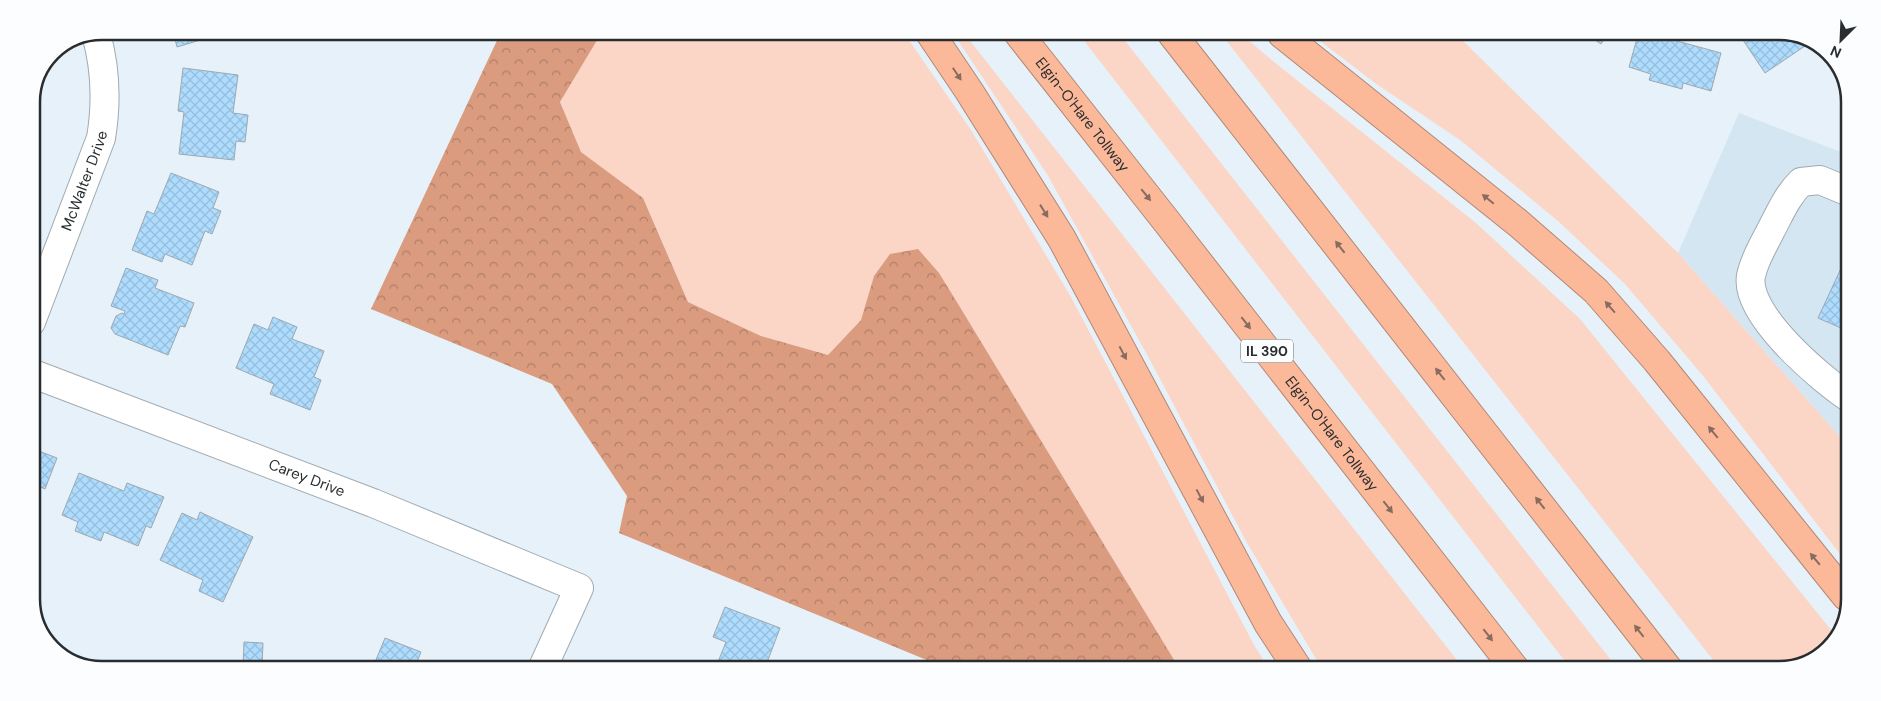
<svg xmlns="http://www.w3.org/2000/svg" width="1881" height="701" font-family="'DM Sans',sans-serif">
  <style>
    .built { fill: #d5e6f3 }
    .green { fill: #fbd6c6 }
    .forest { fill: url(#forest-crowns) }
    .building { fill: url(#building-cross-hatch); stroke: #9ea8b0 }
    .lines { fill: none; stroke-linecap: round; stroke-linejoin: round }
    .minor-casing { stroke: #a0aab1; stroke-width: 30 }
    .highway-casing { stroke: #b28875; stroke-width: 30 }
    .minor { stroke: #fff; stroke-width: 28 }
    .highway { stroke: #fcb99a; stroke-width: 28 }
    .oneway { fill: #886c60 }
    .labels { text-anchor: middle; dominant-baseline: central; stroke-width: 4; stroke-linejoin: round; paint-order: stroke }
    .shield { fill: #fbfdfe; stroke: #686b6e; stroke-width: 1 }
    .shield-label { font-size: 14px; font-weight: bold; fill: #292d30 }
    .street-label { font-size: 15px; fill: #292d30; stroke: #fbfdfe }
    .rim { fill: none; stroke: #292d30; stroke-width: 2.5 }
  </style>
  <defs>
    <pattern id="forest-crowns" width="20" height="18" patternUnits="userSpaceOnUse" patternTransform="scale(1.25)"><rect width="20" height="18" fill="#da9b7f"/><path d="M2 6a3 3 0 1 1 6 0M12 15a3 3 0 1 1 6 0" fill="none" stroke="#b17f68"/></pattern>
    <pattern id="building-cross-hatch" width="8" height="8" patternUnits="userSpaceOnUse" patternTransform="scale(1.25)"><rect width="8" height="8" fill="#aedcfe"/><path d="M0 0l8 8M0 8l8-8" fill="none" stroke="#96bdda"/></pattern>
  </defs>
  <rect width="100%" height="100%" fill="#e6f1f9"/>
  <path class="built" d="M1739,113L1849,155L1847,445L1678,253Z"/>
  <path class="green" d="M602,32L904,33L971,130L1071,297L1254,645L1269,669L1179,668L963,312L874,276L861,320L828,355L761,336L688,302L647,207L581,152L560,102Z
    M953,33H964L1464,669H1322L1246,541L1150,360L1047,174Z
    M1078,33H1119L1618,669H1571Z
    M1221,34H1241L1274,62L1476,223L1580,319L1836,636L1822,655L1779,670H1721Z
    M1311,34H1456L1678,253L1847,445L1846,562L1704,377L1625,284L1558,221L1460,140L1375,83Z"/>
  <path class="forest" d="M501,32H602L560,102L581,152L643,198L688,302L761,336L828,355L861,320L874,276L890,254L918,249L939,273L963,312L1179,668H946L619,533L627,496L552,384L371,309Z"/>
  <path class="building" d="M173,31L227,32L177,47Z
    M1586,34L1607,35L1601,44Z
    M1638,35H1655L1721,53L1711,91L1683,83L1682,89L1649,80L1651,74L1629,67Z
    M1750,35H1801L1811,42L1765,73L1743,40Z
    M183,68L238,75L233,113L248,115L245,142L236,141L234,160L179,154L184,112L178,111Z
    M171,173L219,192L213,208L221,211L212,234L205,231L192,265L165,254L162,262L132,250L147,211L154,214Z
    M1849,251L1848,331L1818,318Z
    M126,268L158,280L155,288L194,303L185,327L180,326L168,355L115,334L111,328L116,316L122,313L124,314L125,311L111,306Z
    M273,317L297,327L292,339L324,351L314,377L321,380L310,410L270,394L274,384L236,368L254,324L268,330Z
    M1848,344V362L1841,359Z
    M31,448L57,458L45,489L38,486L31,503Z
    M79,473L124,491L127,483L164,497L151,528L146,526L138,546L104,532L101,541L75,531L78,522L62,515Z
    M200,512L253,537L223,602L199,591L203,580L160,560L182,513L197,520Z
    M725,607L780,628L765,668L716,667L726,642L713,637Z
    M385,638L421,652L415,667H373Z
    M244,642L263,643L262,666H243Z"/>
  <g class="lines">
    <defs>
      <g id="minor">
        <path id="s1" d="M31,322L101,138C107,102 106,69 96,34"/>
        <path id="s2" d="M31,373L373,503L579,588L543,667"/>
        <path d="M1848,397C1819,377 1744,314 1751,276C1754,260 1764,244 1771,230C1780,213 1787,196 1801,182L1820,180L1849,192"/>
      </g>
      <g id="highway">
        <path d="M930,33L969,91L1062,239L1268,623L1298,669"/>
        <path id="s3" d="M1018,33L1167,222L1515,669"/>
        <path d="M1172,34L1669,670"/>
        <path d="M1282,34L1518,223L1596,291L1657,361L1846,596"/>
      </g>
    </defs>
    <use href="#minor" class="minor-casing"/>
    <use href="#highway" class="highway-casing"/>
    <use href="#minor" class="minor"/>
    <use href="#highway" class="highway"/>
  </g>
  <defs><path id="oneway-solid" d="M-6-.8H1V-3.2L6.5 0L1 3.2V.8H-6Z" transform="scale(1.25)"/></defs>
  <g class="oneway">
    <use href="#oneway-solid" transform="translate(957 74) rotate(56)"/>
    <use href="#oneway-solid" transform="translate(1146 195) rotate(51)"/>
    <use href="#oneway-solid" transform="translate(1488 199) rotate(-141)"/>
    <use href="#oneway-solid" transform="translate(1044 211) rotate(58)"/>
    <use href="#oneway-solid" transform="translate(1340 247) rotate(-128)"/>
    <use href="#oneway-solid" transform="translate(1610 307) rotate(-131)"/>
    <use href="#oneway-solid" transform="translate(1246 323) rotate(52)"/>
    <use href="#oneway-solid" transform="translate(1123 353) rotate(62)"/>
    <use href="#oneway-solid" transform="translate(1440 374) rotate(-128)"/>
    <use href="#oneway-solid" transform="translate(1713 432) rotate(-129)"/>
    <use href="#oneway-solid" transform="translate(1200 496) rotate(62)"/>
    <use href="#oneway-solid" transform="translate(1540 503) rotate(-128)"/>
    <use href="#oneway-solid" transform="translate(1388 507) rotate(52)"/>
    <use href="#oneway-solid" transform="translate(1815 559) rotate(-130)"/>
    <use href="#oneway-solid" transform="translate(1639 631) rotate(-128)"/>
    <use href="#oneway-solid" transform="translate(1488 635) rotate(52)"/>
  </g>
  <g class="labels">
    <rect class="shield" x="1241" y="339.5" width="52" height="23" rx="4"/>
    <g class="shield-label">
      <text x="1267" y="351">IL 390</text>
    </g>
    <g class="street-label">
      <text stroke="none"><textPath href="#s3" startOffset="104">Elgin-O'Hare Tollway</textPath></text>
      <text stroke="none"><textPath href="#s1" startOffset="151">McWalter Drive</textPath></text>
      <text stroke="none"><textPath href="#s3" startOffset="509">Elgin-O'Hare Tollway</textPath></text>
      <text stroke="none"><textPath href="#s2" startOffset="295">Carey Drive</textPath></text>
    </g>
  </g>
  <path d="M0 0H1881V701H0ZM102 40H1779A62 62 0 0 1 1841 102V599A62 62 0 0 1 1779 661H102A62 62 0 0 1 40 599V102A62 62 0 0 1 102 40Z" fill="#fbfdfe" fill-rule="evenodd"/>
  <path class="rim" d="M102 40H1779A62 62 0 0 1 1841 102V599A62 62 0 0 1 1779 661H102A62 62 0 0 1 40 599V102A62 62 0 0 1 102 40Z"/>
  <g transform="translate(1841 40) rotate(204)" stroke="#fbfdfe" stroke-width="4" paint-order="stroke">
  <path d="M0-4L9 19L0 12L-9 19Z" fill="#292d30"/>
  <text y="-8" font-size="14" font-weight="bold" text-anchor="middle" fill="#292d30">N</text>
  </g>
</svg>
